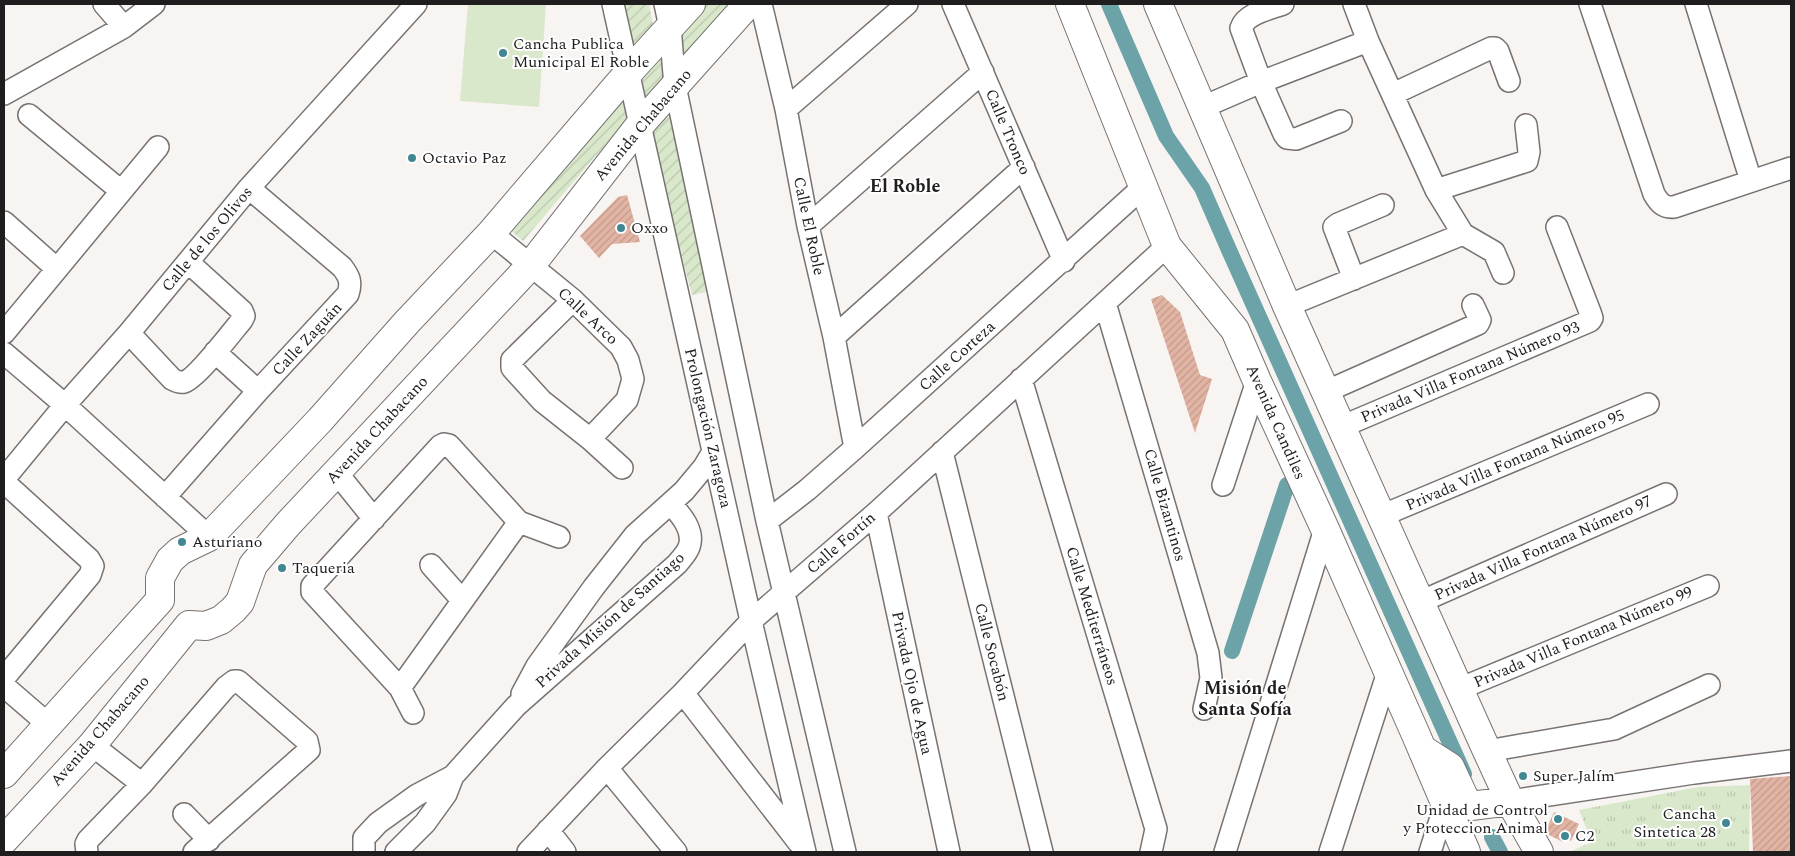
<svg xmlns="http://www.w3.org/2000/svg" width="1795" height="856" font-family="Spectral,serif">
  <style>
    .grass { fill: #d9e8ca }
    .park { fill: url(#park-tufts) }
    .garden { fill: url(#garden-furrows) }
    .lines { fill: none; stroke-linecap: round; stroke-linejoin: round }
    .canal { stroke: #6ca3a8; stroke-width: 16 }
    .building { fill: url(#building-hatch) }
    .minor-casing { stroke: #777372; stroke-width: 24 }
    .major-casing { stroke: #777372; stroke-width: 30 }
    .minor { stroke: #fff; stroke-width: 21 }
    .major { stroke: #fff; stroke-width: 28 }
    .poi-dot { fill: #418792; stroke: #fff; stroke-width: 2 }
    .labels { text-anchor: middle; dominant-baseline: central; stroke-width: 4; stroke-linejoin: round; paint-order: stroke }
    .poi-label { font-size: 16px; fill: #1f1d1d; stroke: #fff; text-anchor: start }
    .street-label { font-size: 16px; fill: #1f1d1d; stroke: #fff }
    .neighbourhood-label { font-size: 18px; font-weight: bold; fill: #1f1d1d; stroke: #fff }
  </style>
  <defs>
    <pattern id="park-tufts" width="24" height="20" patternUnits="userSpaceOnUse" patternTransform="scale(1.25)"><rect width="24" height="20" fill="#d9e8ca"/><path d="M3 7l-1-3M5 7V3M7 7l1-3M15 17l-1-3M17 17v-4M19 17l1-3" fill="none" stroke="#bac7ad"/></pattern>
    <pattern id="garden-furrows" width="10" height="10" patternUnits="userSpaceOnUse" patternTransform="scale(1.25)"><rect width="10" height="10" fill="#d9e8ca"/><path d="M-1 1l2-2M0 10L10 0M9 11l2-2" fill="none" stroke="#bac7ad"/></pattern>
    <pattern id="building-hatch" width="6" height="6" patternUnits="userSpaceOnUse" patternTransform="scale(1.25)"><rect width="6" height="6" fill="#e2b4a3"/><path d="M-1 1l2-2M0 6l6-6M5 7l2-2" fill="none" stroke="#c19a8c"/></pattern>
  </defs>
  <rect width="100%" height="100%" fill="#f8f4f2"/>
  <path class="grass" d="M468,4H546L539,107L460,101Z"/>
  <path class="park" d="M1750,785L1749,852H1569L1592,842L1579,810L1698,787Z"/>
  <path class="garden" d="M622,4H649L654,30L630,47Z
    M696,4H744L680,72L674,28Z
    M660,54L665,81L646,98L640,74Z
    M619,94L628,118L523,241L503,224Z
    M672,115L710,291L692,295L648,127Z"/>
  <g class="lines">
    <path class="canal" d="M1109,4L1166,136L1202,188L1229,250L1464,774
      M1232,651L1287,485
      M1492,837L1500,852"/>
  </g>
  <path class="building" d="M627,195L640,242L612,244L599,258L580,236L618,197Z
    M1162,295L1180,312L1200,375L1212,379L1195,433L1151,299Z
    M1791,776V852H1753L1750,779Z
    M1554,812L1579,824L1571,841L1565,838L1563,842L1547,834L1545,832Z"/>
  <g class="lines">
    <defs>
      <path id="minor" d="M104,4L124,27
        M613,4L751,621L805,852
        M665,4L670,27L675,86L767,521L845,852
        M761,4L786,109L808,226L834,337L855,448
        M953,4L1064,261
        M1283,4C1270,9 1246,13 1241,28L1261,82L1284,134L1287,138L1296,139L1341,121
        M1354,4L1368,41L1436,190L1463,234
        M1590,4L1654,194C1659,203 1664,208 1674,207L1791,168
        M1696,4L1751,181
        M4,94L124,27L154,4
        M1393,94L1491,48H1495L1498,51L1509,81
        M1203,107L1261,82L1368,41
        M786,109L907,4
        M29,115L121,191
        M1436,190L1527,161L1529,152L1526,125
        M4,222L57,269
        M808,226L983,72
        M491,233L573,300L621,347L628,360L633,379L627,400L590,439
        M1463,234L1494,252L1503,273
        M1354,279L1334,227L1338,224L1383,205
        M573,300L512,360V368L542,401L590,439L622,468
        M1105,303L1208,653L1211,678L1204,709
        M1287,306L1463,234
        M4,333L158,147
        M129,333L172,379C176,381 180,383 184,382C196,379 232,332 242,320L244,316L242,311L188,262
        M834,337L1024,167
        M215,352L258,391
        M4,353L65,405L209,537
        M1021,379L1156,829L1151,852
        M1325,392L1478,324L1480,320L1473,305
        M1341,427L1590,321L1592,318L1590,312L1557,227
        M942,452L1042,852
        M337,473L374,519
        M4,479L65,405L129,333L249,188L416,4
        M4,482L89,559L93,566L90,575L4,678
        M1223,485L1257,381
        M165,497L258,391L348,294C352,282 349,276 342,267L249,188
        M876,513L949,852
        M1381,516L1648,404
        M767,521L807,490L855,448L1143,187
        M431,565L462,600
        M1420,602L1666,494
        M4,686L49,725
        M400,688L519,522
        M1459,689L1708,586
        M683,693L799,843
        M522,694L537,666L594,587L635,535L684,491L704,467L713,452
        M413,713L400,688L312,592V586L440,446L444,444L449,445L519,522L559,537
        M92,745L142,784
        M1487,751L1614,729L1709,685
        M607,768L676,852
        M1510,801L1694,773L1791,761
        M184,814L209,840
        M548,830L565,852
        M87,852L86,844L88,840L142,784L226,687L234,681H238L307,741L309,750L194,852
        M364,852V838L378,823L417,795L453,776L516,706L677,564C681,559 687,553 689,547C695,531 681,515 671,504
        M396,852L425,823L446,794L453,776
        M528,852L607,768L683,693L751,621L876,513L1167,246
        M1225,852L1325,529
        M1330,852L1388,672
        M1430,852L1445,805"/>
      <path id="major" d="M1070,4L1167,246L1235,330L1257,381L1325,529L1416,735L1466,852
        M1158,4L1287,306L1487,751L1510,801L1539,852
        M1422,749L1450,767L1464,797L1471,806L1510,801
        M4,774L160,600V578L170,560L180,551L209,537L320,420L407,322L491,233L628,73L691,4
        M4,840L92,745L189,625L206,626L221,620L233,610L240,602L253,565L288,524L531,265L639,126L748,4"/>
    </defs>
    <use href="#minor" class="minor-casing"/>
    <use href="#major" class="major-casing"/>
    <use href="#minor" class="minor"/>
    <use href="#major" class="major"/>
  </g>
  <g class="poi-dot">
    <circle cx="503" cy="53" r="5"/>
    <circle cx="412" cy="158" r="5"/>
    <circle cx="621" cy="228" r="5"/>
    <circle cx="182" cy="542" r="5"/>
    <circle cx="282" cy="568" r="5"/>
    <circle cx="1523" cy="776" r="5"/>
    <circle cx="1558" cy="819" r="5"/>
    <circle cx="1726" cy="823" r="5"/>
    <circle cx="1565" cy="836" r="5"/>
  </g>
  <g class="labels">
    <g class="poi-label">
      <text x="513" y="44">Cancha Publica<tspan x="513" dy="18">Municipal El Roble</tspan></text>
      <text x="422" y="158">Octavio Paz</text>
      <text x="631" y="228">Oxxo</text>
      <text x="192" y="542">Asturiano</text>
      <text x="292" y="568">Taqueria</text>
      <text x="1533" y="776">Super Jalím</text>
      <text x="1548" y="810" text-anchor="end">Unidad de Control<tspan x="1548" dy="18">y Proteccion Animal</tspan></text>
      <text x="1716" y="814" text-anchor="end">Cancha<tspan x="1716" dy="18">Sintetica 28</tspan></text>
      <text x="1575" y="836">C2</text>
    </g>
    <g class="street-label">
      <text transform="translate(643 125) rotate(-50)">Avenida Chabacano</text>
      <text transform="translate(1008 132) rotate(67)">Calle Tronco</text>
      <text transform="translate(809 226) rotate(78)">Calle El Roble</text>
      <text transform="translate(207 239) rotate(-50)">Calle de los Olivos</text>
      <text transform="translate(588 316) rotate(43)">Calle Arco</text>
      <text transform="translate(307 339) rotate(-47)">Calle Zaguán</text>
      <text transform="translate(957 356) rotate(-42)">Calle Corteza</text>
      <text transform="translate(1470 372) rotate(-23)">Privada Villa Fontana Número 93</text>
      <text transform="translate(1276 422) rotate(66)">Avenida Candiles</text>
      <text transform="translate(708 428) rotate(77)">Prolongación Zaragoza</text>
      <text transform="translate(377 430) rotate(-47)">Avenida Chabacano</text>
      <text transform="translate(1515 460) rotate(-23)">Privada Villa Fontana Número 95</text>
      <text transform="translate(1165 505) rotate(74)">Calle Bizantinos</text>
      <text transform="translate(841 543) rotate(-41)">Calle Fortín</text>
      <text transform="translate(1543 548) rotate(-24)">Privada Villa Fontana Número 97</text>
      <text transform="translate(1092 616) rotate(73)">Calle Mediterráneos</text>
      <text transform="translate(610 620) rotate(-42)">Privada Misión de Santiago</text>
      <text transform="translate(1583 637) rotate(-23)">Privada Villa Fontana Número 99</text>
      <text transform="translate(992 652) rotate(76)">Calle Socabón</text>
      <text transform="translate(912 683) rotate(78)">Privada Ojo de Agua</text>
      <text transform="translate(100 731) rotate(-49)">Avenida Chabacano</text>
    </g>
    <g class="neighbourhood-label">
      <text x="905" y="186">El Roble</text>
      <text x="1245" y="688">Misión de<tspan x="1245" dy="21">Santa Sofía</tspan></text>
    </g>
  </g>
  <rect width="1795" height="856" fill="none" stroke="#1f1d1d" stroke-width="10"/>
</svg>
